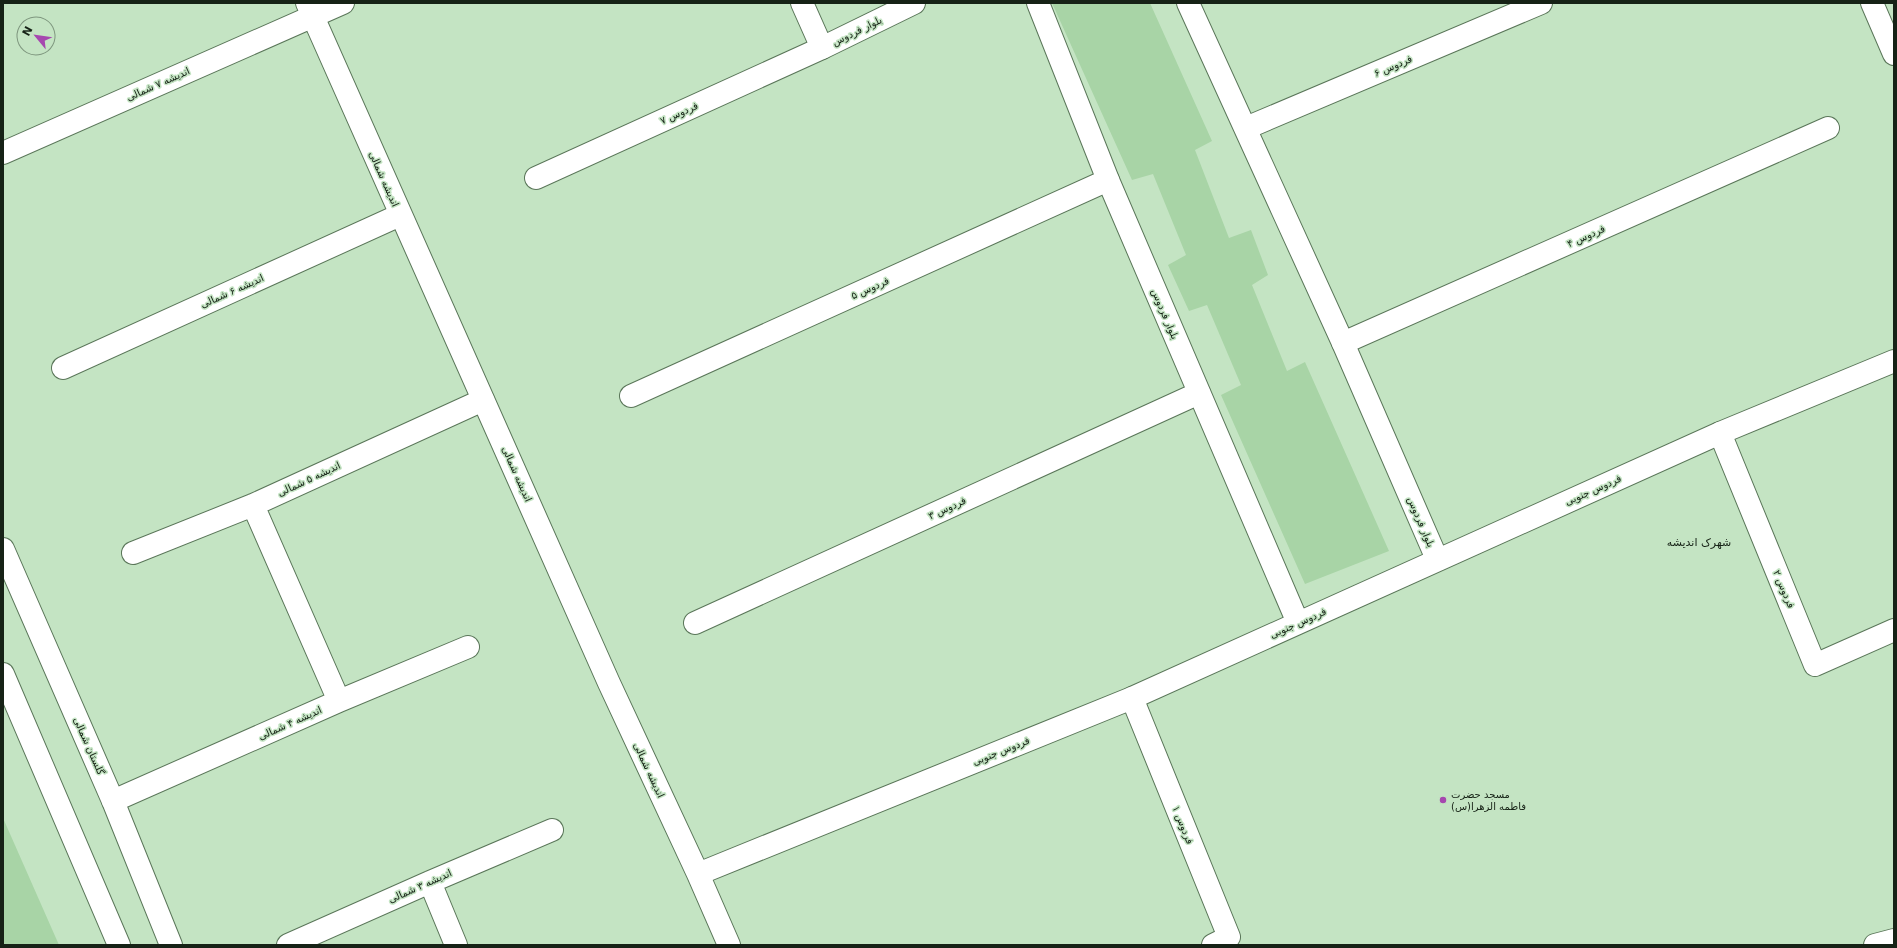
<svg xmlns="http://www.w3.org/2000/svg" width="1897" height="948" font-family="'DejaVu Sans',Vazirmatn,sans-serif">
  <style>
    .green { fill: #a8d4a6 }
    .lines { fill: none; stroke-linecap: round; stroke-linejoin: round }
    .street-casing { stroke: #5a7659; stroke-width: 24 }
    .secondary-casing { stroke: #5a7659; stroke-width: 24 }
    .street { stroke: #fff; stroke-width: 22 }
    .secondary { stroke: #fff; stroke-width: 22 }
    .poi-dot { fill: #a647af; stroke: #c4e4c3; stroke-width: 1.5 }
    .labels { text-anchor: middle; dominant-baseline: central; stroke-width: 3; stroke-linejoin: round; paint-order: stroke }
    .street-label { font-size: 10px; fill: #162216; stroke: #c4e4c3 }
    .poi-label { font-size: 10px; fill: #162216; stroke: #c4e4c3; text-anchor: start }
    .neighbourhood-label { font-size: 11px; fill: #162216; stroke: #c4e4c3 }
  </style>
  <rect width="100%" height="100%" fill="#c4e4c3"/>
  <path class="green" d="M1052,3H1150L1212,141L1195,150L1229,238L1251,230L1268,275L1252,285L1287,371L1305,362L1389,551L1305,584L1221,395L1241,385L1207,305L1189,311L1168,265L1186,255L1153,174L1132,180Z
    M3,818L59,945H3Z"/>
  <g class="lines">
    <defs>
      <path id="street" d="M1246,128L1541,3
        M3,153L343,3
        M536,178L822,48
        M1343,343L1828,128
        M63,368L400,215
        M631,396L1108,180
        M1720,433L1815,665L1894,630
        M253,505L339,701
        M133,553L253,505L483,400
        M695,623L1199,393
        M1132,698L1229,937L1213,945
        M113,801L339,701L468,647
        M430,882L456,945
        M288,945L430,882L552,830"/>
      <path id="secondary" d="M307,3L609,683L698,874L729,945
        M802,3L822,48L914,3
        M1038,3L1108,180L1298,623
        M1188,3L1343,343L1437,559
        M1872,3L1894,54
        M3,549L113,801L171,945
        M3,674L119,945
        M698,874L1132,698L1720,433L1894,361
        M1875,945L1894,940"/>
    </defs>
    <use href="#street" class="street-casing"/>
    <use href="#secondary" class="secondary-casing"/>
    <use href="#street" class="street"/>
    <use href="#secondary" class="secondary"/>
  </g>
  <circle class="poi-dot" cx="1443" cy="800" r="4"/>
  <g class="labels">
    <g class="street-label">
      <text transform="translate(857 31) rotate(-26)">بلوار فردوس</text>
      <text transform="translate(1393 66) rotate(-23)">فردوس ۶</text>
      <text transform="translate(158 84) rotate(-24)">اندیشه ۷ شمالی</text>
      <text transform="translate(679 113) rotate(-24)">فردوس ۷</text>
      <text transform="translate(384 179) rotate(66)">اندیشه شمالی</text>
      <text transform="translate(1586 236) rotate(-24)">فردوس ۴</text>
      <text transform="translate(870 288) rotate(-24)">فردوس ۵</text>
      <text transform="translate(232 291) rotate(-24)">اندیشه ۶ شمالی</text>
      <text transform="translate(1165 314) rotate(67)">بلوار فردوس</text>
      <text transform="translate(517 474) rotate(66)">اندیشه شمالی</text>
      <text transform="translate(309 479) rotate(-25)">اندیشه ۵ شمالی</text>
      <text transform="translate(1593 490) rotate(-24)">فردوس جنوبی</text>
      <text transform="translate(947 508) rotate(-25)">فردوس ۳</text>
      <text transform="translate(1421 522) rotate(67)">بلوار فردوس</text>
      <text transform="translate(1784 589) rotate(67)">فردوس ۲</text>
      <text transform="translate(1298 623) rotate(-24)">فردوس جنوبی</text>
      <text transform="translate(290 723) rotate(-24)">اندیشه ۴ شمالی</text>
      <text transform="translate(89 746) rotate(66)">گلستان شمالی</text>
      <text transform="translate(1001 751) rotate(-22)">فردوس جنوبی</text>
      <text transform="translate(649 770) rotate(65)">اندیشه شمالی</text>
      <text transform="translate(1183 825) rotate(68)">فردوس ۱</text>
      <text transform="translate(420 886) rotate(-24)">اندیشه ۳ شمالی</text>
    </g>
    <g class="poi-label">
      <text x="1451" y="794">مسجد حضرت<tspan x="1451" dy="12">فاطمه الزهرا(س)</tspan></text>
    </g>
    <g class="neighbourhood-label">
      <text x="1699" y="542">شهرک اندیشه</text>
    </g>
  </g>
  <rect width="1897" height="948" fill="none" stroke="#162216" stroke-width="8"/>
  <g transform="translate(36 36) rotate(299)"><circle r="19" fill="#c4e4c3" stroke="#7e967e"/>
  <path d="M0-3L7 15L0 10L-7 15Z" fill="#a647af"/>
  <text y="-6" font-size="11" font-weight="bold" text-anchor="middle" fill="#162216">N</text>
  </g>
</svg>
